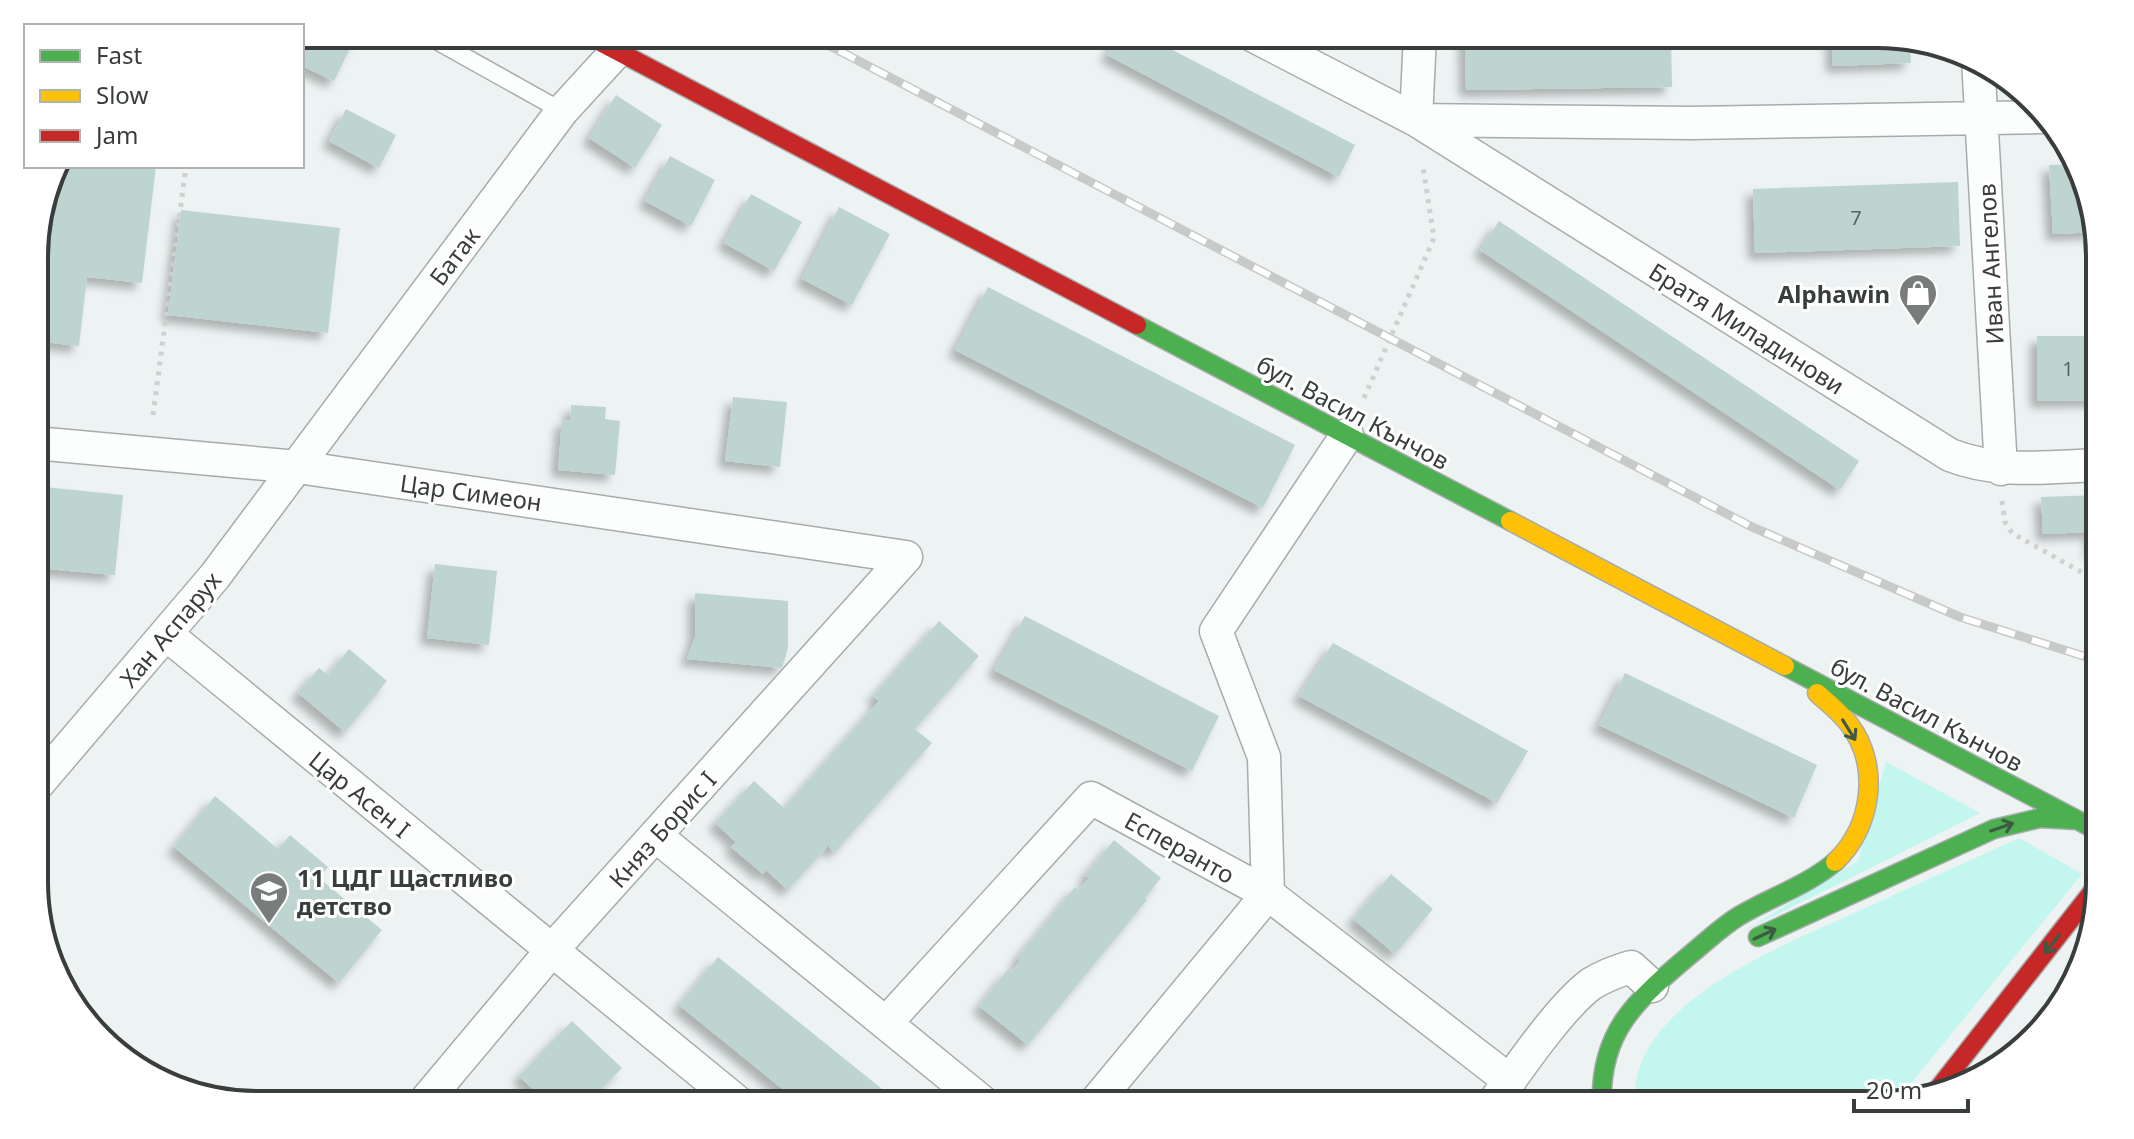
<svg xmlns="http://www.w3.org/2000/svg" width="2134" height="1139" font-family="'Noto Sans',sans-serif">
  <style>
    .green { fill: #c2f6ef }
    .building { fill: #bdd4d0; filter: url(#shadow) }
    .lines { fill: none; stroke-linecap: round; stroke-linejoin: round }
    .lane-casing { stroke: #a7acab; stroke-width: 19 }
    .street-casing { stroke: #a7acab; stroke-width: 35 }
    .fast-casing { stroke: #a7acab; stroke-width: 21 }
    .slow-casing { stroke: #a7acab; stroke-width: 21 }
    .jam-casing { stroke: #a7acab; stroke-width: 21 }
    .path { stroke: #ced1d0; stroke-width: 5; stroke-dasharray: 4 6; stroke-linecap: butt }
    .lane { stroke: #fcfdfd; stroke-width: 16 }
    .street { stroke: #fcfdfd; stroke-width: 32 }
    .fast { stroke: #4caf50; stroke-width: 18 }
    .slow { stroke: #ffc107; stroke-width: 18 }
    .jam { stroke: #c62828; stroke-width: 18 }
    .rail-casing { stroke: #c8c9c9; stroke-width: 9 }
    .rail { stroke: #fff; stroke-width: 6; stroke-dasharray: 18; stroke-linecap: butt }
    .oneway { stroke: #3e5a42 }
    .labels { text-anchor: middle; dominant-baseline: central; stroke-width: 6; stroke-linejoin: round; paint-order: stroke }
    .number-label { font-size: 20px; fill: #5a6462 }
    .street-label { font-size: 24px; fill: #393e3d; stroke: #fff }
    .poi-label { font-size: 24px; font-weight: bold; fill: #393e3d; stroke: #fff; text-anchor: end }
    .rim { fill: none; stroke: #393e3d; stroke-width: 4 }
  </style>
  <defs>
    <filter id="shadow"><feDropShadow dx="-7" dy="7" stdDeviation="4" flood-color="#0004"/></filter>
  </defs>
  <rect width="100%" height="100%" fill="#ecf3f2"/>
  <path class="green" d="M1886,762L1980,813L1742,932L1858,861Z
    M2019,838L2082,874L1894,1104L1635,1105C1627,1002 1788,944 1863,909C1915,885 1967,862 2019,838Z"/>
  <path class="building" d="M302,34H357L334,81L302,66Z
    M1119,34H1142L1355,145L1339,177L1107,55Z
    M1465,34H1671L1672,87L1466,90Z
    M1832,34H1877L1910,42L1911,63L1833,66Z
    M616,95L662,125L635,168L589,138Z
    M346,109L396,135L379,168L329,141Z
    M670,156L715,180L691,226L645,201Z
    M2074,164L2098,232L2053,234L2049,165Z
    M55,166H156L142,283L87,277L79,346L35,341V242Z
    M1958,182L1960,246L1755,253L1753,189Z
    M751,194L802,222L774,271L724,243Z
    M839,207L890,234L852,305L802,279Z
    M181,210L340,228L328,333L168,315Z
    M1499,221L1859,461L1840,490L1480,250Z
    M988,287L1295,445L1263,508L955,350Z
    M2037,336H2098L2099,400L2037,401Z
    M733,397L787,402L780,467L725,461Z
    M571,405L606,407L605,419L620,421L615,475L558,470L562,420L570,421Z
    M35,486L123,495L115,575L35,568Z
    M2099,495V552L2092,553L2091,532L2043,534L2041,497Z
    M435,564L497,571L489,645L427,638Z
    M695,593L788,601V648L782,668L687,659L695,637Z
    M1025,616L1219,716L1192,771L994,670Z
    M939,621L979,656L915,729L932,743L835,852L809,830L827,847L788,890L766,870L763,874L731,847L736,842L715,823L754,781L784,808L879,701L873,696Z
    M1333,643L1528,751L1497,803L1299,696Z
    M349,649L387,681L345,732L298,693L319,668L328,675Z
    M1625,673L1817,765L1794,818L1599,725Z
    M215,796L278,849L290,835L328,867L319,878L382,930L339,983L174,847Z
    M1114,840L1161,878L1145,898L1147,900L1028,1045L979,1006L1008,969L1011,972L1020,961L1017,958L1075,887L1079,890L1089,878L1085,875Z
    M1391,874L1433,909L1395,954L1353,919Z
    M718,957L902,1105H802L679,1005Z
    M572,1021L622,1068L586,1105H550L519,1076Z"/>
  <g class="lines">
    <defs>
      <path id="lane" d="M424,34L562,111"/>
      <path id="street" d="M1250,34L1416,120L1950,455C1998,474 2048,467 2099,465
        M1978,59L2001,469
        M1416,120L1691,123L2044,117
        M1416,120L1420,34
        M35,443L298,467L906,557
        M166,634L741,1105
        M36,786L215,576L562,111L617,51
        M656,836L986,1105
        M886,1023L1091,798L1268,894L1510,1081
        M422,1105L552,950L906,557
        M1093,1105L1268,894L1264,757L1216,631L1347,435
        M1492,1105C1517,1071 1559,1008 1591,984C1604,976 1617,971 1631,967L1652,986"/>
      <path id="fast" d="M1137,325L1510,521
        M1785,666L2100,832
        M1758,937L1994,829L2040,818L2076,820
        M1602,1105C1599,1030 1638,999 1691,954C1707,941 1721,927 1739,916C1771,897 1806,886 1835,862"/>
      <path id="slow" d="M1510,521L1785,666
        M1817,693C1828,703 1840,712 1849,724C1881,766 1872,827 1835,862"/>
      <path id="jam" d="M585,34L1137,325
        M1938,1089L2100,882"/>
    </defs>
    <use href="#lane" class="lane-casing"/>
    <use href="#street" class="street-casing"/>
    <use href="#fast" class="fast-casing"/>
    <use href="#slow" class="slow-casing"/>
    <use href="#jam" class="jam-casing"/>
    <path class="path" d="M1364,398L1434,238L1423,167
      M153,415L186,166
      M2002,501L2005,522L2012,533L2099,582
      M2092,760L2100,763
      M2088,781L2100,740"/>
    <use href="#lane" class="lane"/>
    <use href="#street" class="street"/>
    <use href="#fast" class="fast"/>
    <use href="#slow" class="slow"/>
    <use href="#jam" class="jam"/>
    <defs>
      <path id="rail" d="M807,34L1750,526L1960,617L2099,661"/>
    </defs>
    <use href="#rail" class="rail-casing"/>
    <use href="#rail" class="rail"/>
  </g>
  <defs><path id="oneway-shaft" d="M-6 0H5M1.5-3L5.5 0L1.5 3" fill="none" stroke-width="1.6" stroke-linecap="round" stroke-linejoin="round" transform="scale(2)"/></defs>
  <g class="oneway">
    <use href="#oneway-shaft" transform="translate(1849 730) rotate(58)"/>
    <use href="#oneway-shaft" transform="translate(2002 827) rotate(-19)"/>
    <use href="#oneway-shaft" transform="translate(1765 934) rotate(-25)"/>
    <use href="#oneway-shaft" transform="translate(2052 944) rotate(128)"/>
  </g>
  <defs>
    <symbol id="shop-pin" viewBox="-11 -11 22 30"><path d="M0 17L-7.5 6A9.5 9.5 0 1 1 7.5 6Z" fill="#787d7c" stroke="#fff"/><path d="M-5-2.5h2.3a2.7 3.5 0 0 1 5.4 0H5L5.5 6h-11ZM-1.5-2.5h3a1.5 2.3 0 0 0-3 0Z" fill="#fff"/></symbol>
    <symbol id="school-pin" viewBox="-11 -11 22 30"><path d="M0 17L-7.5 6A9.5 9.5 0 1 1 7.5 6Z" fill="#787d7c" stroke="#fff"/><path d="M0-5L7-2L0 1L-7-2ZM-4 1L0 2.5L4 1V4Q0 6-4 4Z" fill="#fff"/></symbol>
  </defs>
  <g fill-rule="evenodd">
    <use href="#shop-pin" x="1896" y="271" width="44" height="60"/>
    <use href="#school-pin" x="247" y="869" width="44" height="60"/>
  </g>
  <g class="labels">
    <g class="number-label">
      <text x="1856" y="217">7</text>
      <text x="2068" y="368">1</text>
    </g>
    <g class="street-label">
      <text transform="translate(454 256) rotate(-53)">Батак</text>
      <text transform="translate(1990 264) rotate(-93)">Иван Ангелов</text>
      <text transform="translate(1747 328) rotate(32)">Братя Миладинови</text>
      <text transform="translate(1353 412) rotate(28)">бул. Васил Кънчов</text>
      <text transform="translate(471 492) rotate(8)">Цар Симеон</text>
      <text transform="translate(170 629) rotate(-50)">Хан Аспарух</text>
      <text transform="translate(1927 714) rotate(28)">бул. Васил Кънчов</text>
      <text transform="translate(360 794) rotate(39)">Цар Асен I</text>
      <text transform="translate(662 829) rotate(-48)">Княз Борис I</text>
      <text transform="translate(1180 847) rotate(29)">Есперанто</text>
    </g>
    <g class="poi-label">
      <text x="1890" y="293">Alphawin</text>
      <text x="297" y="877" text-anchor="start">11 ЦДГ Щастливо<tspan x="297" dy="28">детство</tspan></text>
    </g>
  </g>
  <path d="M0 0H2134V1139H0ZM257 48H1877A209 209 0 0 1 2086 257V882A209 209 0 0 1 1877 1091H257A209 209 0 0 1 48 882V257A209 209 0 0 1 257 48Z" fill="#fff" fill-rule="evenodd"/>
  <path class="rim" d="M257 48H1877A209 209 0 0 1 2086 257V882A209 209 0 0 1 1877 1091H257A209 209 0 0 1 48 882V257A209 209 0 0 1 257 48Z"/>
  <rect x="24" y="24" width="280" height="144" fill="#ffffff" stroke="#b0b2b1" stroke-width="2"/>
  <rect x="40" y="50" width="40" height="12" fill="#4caf50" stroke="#b0b2b1" stroke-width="2"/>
  <text x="96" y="64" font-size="24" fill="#393e3d">Fast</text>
  <rect x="40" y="90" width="40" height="12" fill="#ffc107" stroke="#b0b2b1" stroke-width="2"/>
  <text x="96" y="104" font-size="24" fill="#393e3d">Slow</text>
  <rect x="40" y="130" width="40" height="12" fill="#c62828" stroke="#b0b2b1" stroke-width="2"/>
  <text x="96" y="144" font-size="24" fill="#393e3d">Jam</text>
  <path d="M1854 1099v12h114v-12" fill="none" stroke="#393e3d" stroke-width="4"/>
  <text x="1866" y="1099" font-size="24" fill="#393e3d" stroke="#ffffff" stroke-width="6" paint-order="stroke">20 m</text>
</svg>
